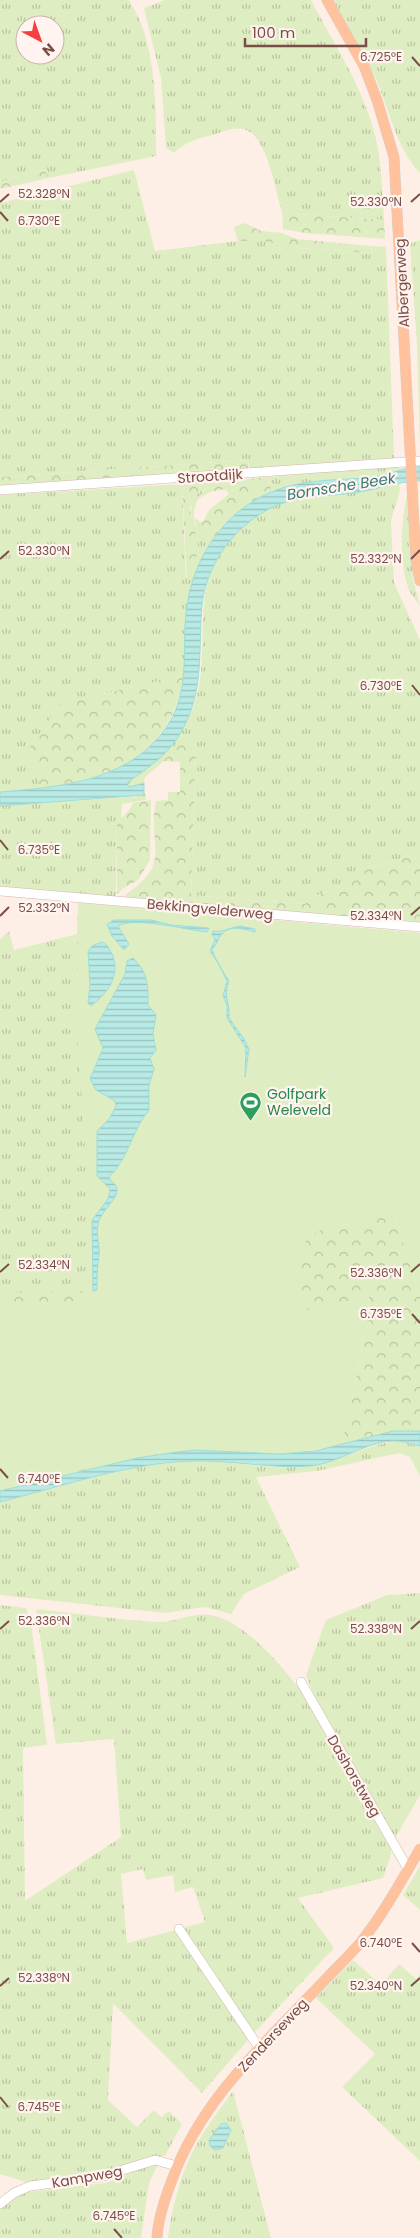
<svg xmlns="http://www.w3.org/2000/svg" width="420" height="2238" font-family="Poppins,sans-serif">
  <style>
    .grass { fill: url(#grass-tufts); fill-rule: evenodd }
    .forest { fill: url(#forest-crowns) }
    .pitch { fill: #dfeec2 }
    .water { fill: url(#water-rules); stroke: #9dded8 }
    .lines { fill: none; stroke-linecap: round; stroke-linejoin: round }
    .minor-casing { stroke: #d5b5ad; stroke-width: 10 }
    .major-casing { stroke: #dacdcb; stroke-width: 11 }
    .minor { stroke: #fff; stroke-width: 9 }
    .major { stroke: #ffc29d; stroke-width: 10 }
    .ticks { fill: none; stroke: #7b4d47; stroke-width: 2 }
    .labels { text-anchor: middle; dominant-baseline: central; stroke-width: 4.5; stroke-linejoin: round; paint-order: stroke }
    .street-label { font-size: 14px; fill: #7b4d47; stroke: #fff4ef }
    .leisure-label { font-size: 14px; fill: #27864d; stroke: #fff4ef; text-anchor: start }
    .water-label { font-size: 15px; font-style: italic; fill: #367a75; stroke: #fff4ef }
    .ticks-label { font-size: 12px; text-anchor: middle; fill: #7b4d47; stroke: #fff4ef; stroke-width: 4.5; stroke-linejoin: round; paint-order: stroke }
  </style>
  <defs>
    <pattern id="grass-tufts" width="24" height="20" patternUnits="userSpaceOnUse" patternTransform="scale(1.25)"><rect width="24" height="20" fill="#dfeec2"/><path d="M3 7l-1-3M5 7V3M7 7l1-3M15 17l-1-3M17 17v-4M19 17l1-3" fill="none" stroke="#bac39f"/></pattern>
    <pattern id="forest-crowns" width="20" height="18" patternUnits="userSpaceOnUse" patternTransform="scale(1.25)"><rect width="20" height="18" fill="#dfeec2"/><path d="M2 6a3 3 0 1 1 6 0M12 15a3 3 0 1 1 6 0" fill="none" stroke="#bac39f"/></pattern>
    <pattern id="water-rules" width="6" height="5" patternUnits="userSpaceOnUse" patternTransform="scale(1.25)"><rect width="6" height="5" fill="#b8ebe6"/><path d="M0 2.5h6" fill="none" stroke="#9bc1bc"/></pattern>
  </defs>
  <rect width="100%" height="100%" fill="#feefe6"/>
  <path class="grass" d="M0,0H129C157,43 156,107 156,156L49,178L43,170L0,182ZM25,25H55V55H25Z
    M165,0H311C334,44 365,90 376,139C382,166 382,193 384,220L282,213C276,192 267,137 246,130C237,126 225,131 216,134C200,138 186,141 174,153L166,148L161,78L144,8Z
    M332,0H420V173C395,146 390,111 375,77C362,51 347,25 332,0Z
    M134,170L155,251L238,241H263L299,248L372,253L371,246L386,247L394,458L249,469V460L0,477V203Z
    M420,240V448L417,345L410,243Z
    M397,465L400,469L376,476L331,480L272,492L267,477Z
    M399,481L400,490L391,521L394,583L420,640V869L414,855L364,870V877L310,898L305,904L191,895L196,745L186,740L174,753L145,777L144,783L129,787L127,782C150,766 170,751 184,727C228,653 165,573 263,512C304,487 356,500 399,481Z
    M203,482L209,483C205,490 199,496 196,504C191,516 195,539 211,541C184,587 187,624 185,675L60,704L29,750L42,789L0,792V495L182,484L186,579L199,550L192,524L191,502L201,489Z
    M409,486L413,579L420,606C417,601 411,595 409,590C398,561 401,515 409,486Z
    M145,793L146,800L122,804L121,816L117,823L116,897L0,888V806L142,796Z
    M78,903L420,933L349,1417L342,1444L137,1458L0,1491V1305L79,1303L90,1293H0V939L9,931L14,950L77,934Z
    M397,1441L420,1446V1476L410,1457L399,1453L317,1471L256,1477L300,1567L244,1594L231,1614L205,1607L165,1613L0,1595V1502C60,1487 132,1463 193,1461C233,1460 273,1472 314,1465C343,1460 368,1444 397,1441Z
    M420,1593V1795L395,1838L314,1695L306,1675L326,1620L387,1595Z
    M0,1605L26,1608L31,1623L47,1745L23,1748L25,1901L121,1837L114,1739L56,1744L36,1609C76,1613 117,1620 158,1622C175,1622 193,1612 210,1615C246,1621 281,1666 302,1692L391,1849V1855L383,1878L298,1898L334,1948L252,2035L182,1928L205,1922L193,1887L175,1892L173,1875L146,1880L143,1869L121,1874L127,1943L175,1930L248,2040L202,2093L113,2003L108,2100L137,2127L154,2110L161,2117L169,2111L182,2124L165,2156L147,2157L129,2167L102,2174L29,2183L0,2174Z
    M420,1866V1910L403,1895Z
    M353,1960L381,1985L399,1964L416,1979L420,1974V2161L342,2087L375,2054L316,1998Z
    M233,2091L271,2238H168C173,2200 184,2161 206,2129C214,2116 224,2104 233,2091Z
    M148,2164H158L149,2183L141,2238H0V2209L15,2196L27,2192L106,2183Z"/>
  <path class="forest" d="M44,170L49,178L0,189V182Z
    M282,213L384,220L385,239L304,233L283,229Z
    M245,223L261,231L282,233L297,239L371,246L372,253L299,248L263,241H238L234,227Z
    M249,460L248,469L0,487V477Z
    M267,477L272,492C247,503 227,519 211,541C199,540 195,528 195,517L200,522H203L209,510L229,494L226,490C216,489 207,493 199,499L209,483Z
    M203,482L201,489L191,502L190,509L199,550L187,580L182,484Z
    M185,675C169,755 117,777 42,789L28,750L60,704Z
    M186,739L196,745L191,895L305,904L310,898L364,877V870L414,855L420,869V925L125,898L126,894C174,863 146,843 156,801L168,800V792H180V762L163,761Z
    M151,800L150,860L138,880L122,889L117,894V823L121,816L123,817L132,806V803Z
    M394,1213L420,1297V1431H393L342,1444L367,1326L369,1296L311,1311C303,1307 298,1302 297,1292L304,1244L309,1236L329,1225L367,1222Z
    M50,1292L90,1293L79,1303L0,1305V1293Z"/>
  <path class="pitch" d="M78,903L420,933V1297L394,1213L367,1222L330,1225L309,1236L304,1244L297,1292C298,1302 303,1307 311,1311L369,1295L367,1326L342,1444C321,1449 300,1454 278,1454C245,1454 212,1448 179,1451C119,1457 59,1477 0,1491V1305L79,1303L90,1293V1224L77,1028Z"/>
  <path class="water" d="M420,466V481C396,481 377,490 354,493C331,496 308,495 286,502C242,516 207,559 202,605C198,652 205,692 180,734C168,755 146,769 127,783L129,787L144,783V795L0,806V792C61,787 133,781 169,723C190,689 182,650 186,613C192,552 232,499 293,485C319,479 346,480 372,477C389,475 403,467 420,466Z
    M114,920H151L171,925L209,928L207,932C187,930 133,916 118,926L129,944L124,950L112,936L107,924Z
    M240,926L255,929V932C243,929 230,924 221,935C217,940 217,945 212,949C215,960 223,971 229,981C223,997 230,1002 229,1018L244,1039L249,1049L245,1077L246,1048L227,1018V1005L223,996L227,981L218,963L210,951L215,940L212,934L213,931C222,933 231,927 240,926Z
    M102,942C108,944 109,949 112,954C121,976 108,993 91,1006L88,1003L90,985L88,951L92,946Z
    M133,958C149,974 148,985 148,1005L156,1015L153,1034L156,1050L150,1058L154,1069L149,1085V1110C132,1130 129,1158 109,1177C111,1182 114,1182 116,1186C122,1198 99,1211 98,1225C96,1234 100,1248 99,1255C97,1267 97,1278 97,1290L93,1291L92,1220L108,1199L110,1189L97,1176V1131L109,1119L116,1106L115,1101L96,1090L90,1079L103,1048L95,1029L125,974L127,961Z
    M393,1431H420V1446C413,1444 405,1442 398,1441C370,1439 340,1463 310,1466C271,1469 233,1460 193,1461C133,1462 59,1487 0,1502V1491L137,1458L177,1452L195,1450L280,1454L315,1451Z
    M226,2123L231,2130L223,2148L215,2150L210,2146L209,2140L221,2124Z"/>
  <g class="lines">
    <defs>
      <path id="minor" d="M0,490L420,461
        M0,891L420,927
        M301,1682L408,1869
        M179,1929L260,2049
        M0,2204L14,2193L30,2186L100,2177L155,2160L177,2166"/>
      <path id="major" d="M327,0L364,66L377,100L394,157L416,559L420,581
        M157,2238C158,2218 165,2198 172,2180C201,2099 267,2041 325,1980C337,1967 350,1955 361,1942C384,1913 401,1881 420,1849"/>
    </defs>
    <use href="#minor" class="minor-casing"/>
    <use href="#major" class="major-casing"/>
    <use href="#minor" class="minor"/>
    <use href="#major" class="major"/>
  </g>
  <path class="ticks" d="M412,57L420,66M0,202L9,194M411,202L420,194M0,212L8,221M0,559L9,551M411,559L420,550M412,685L420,695M0,840L8,850M411,915L420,907M0,916L9,907M0,1272L9,1264M411,1272L420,1264M412,1314L420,1323M0,1469L8,1478M0,1629L9,1621M411,1629L420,1621M412,1943L420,1952M0,1986L9,1978M411,1986L420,1978M0,2097L8,2107M114,2229L122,2238"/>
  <defs>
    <symbol id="stadium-pin" viewBox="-11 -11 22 30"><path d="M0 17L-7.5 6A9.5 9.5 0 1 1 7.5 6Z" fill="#2e9e5b" stroke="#fff4ef"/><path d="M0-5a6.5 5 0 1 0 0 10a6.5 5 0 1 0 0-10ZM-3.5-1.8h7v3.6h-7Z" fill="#fff"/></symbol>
  </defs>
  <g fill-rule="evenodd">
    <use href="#stadium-pin" x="238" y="1090" width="25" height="34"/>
  </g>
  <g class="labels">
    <g class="street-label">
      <text transform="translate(402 283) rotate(-93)">Albergerweg</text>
      <text transform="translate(210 476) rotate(-4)">Strootdijk</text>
      <text transform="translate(210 909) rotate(5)">Bekkingvelderweg</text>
      <text transform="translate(354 1776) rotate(60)">Dashorstweg</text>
      <text transform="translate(273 2035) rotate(-47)">Zenderseweg</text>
      <text transform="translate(87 2177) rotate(-10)">Kampweg</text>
    </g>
    <g class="leisure-label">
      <text x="267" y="1094">Golfpark<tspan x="267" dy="16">Weleveld</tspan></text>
    </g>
    <g class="water-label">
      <text transform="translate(341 486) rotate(-9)">Bornsche Beek</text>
    </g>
  </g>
  <g class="ticks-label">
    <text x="381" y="61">6.725°E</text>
    <text x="44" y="198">52.328°N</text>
    <text x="376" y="206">52.330°N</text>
    <text x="39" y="225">6.730°E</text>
    <text x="44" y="555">52.330°N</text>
    <text x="376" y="563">52.332°N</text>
    <text x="381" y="690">6.730°E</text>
    <text x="39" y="854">6.735°E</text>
    <text x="44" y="912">52.332°N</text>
    <text x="376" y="920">52.334°N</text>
    <text x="44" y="1269">52.334°N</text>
    <text x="376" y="1277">52.336°N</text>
    <text x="381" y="1318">6.735°E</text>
    <text x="39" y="1483">6.740°E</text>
    <text x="44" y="1625">52.336°N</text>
    <text x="376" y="1633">52.338°N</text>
    <text x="381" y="1947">6.740°E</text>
    <text x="44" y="1982">52.338°N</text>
    <text x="376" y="1990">52.340°N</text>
    <text x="39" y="2111">6.745°E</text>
    <text x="114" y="2220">6.745°E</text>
  </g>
  <g transform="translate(40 40) rotate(139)"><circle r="24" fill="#fff4ef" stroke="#cab1ac"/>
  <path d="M0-4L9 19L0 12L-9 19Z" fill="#f43f43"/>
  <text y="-8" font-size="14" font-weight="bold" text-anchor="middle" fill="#7b4d47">N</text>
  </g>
  <path d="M245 38v8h121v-8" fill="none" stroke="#7b4d47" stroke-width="2.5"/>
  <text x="252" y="38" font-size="15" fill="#7b4d47" stroke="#fff4ef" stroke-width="4" paint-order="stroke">100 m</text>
</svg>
